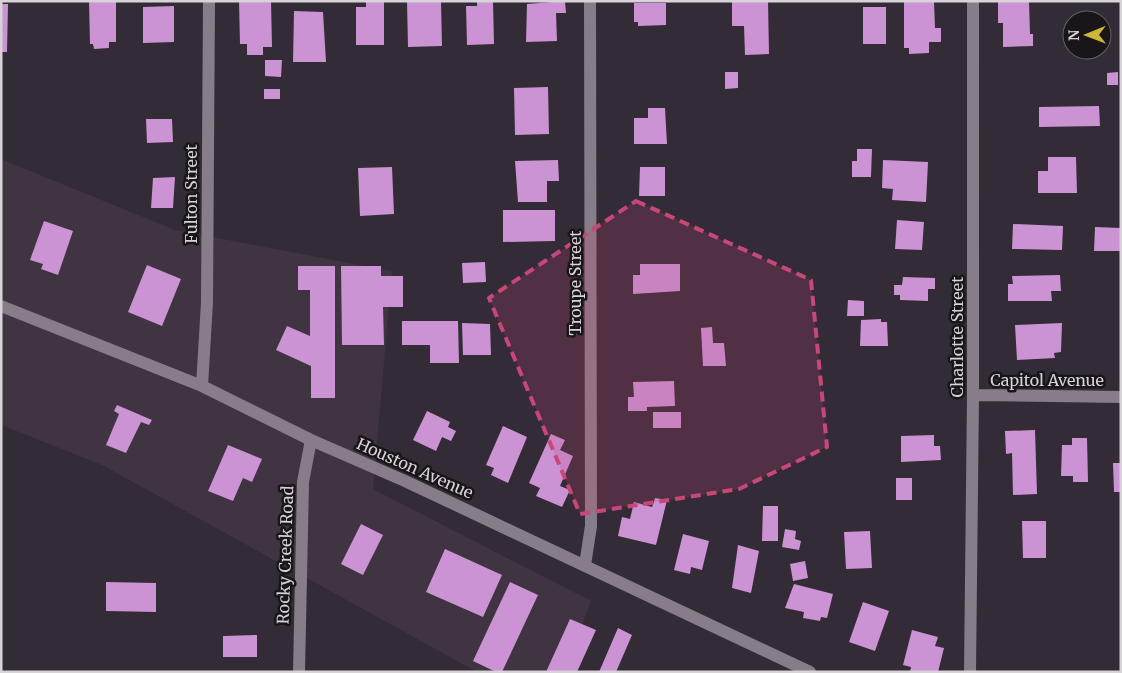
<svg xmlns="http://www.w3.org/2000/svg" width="1122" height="673" font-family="Merriweather,serif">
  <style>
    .built { fill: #403342 }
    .building { fill: #cb93d4 }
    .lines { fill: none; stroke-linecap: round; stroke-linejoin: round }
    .minor { stroke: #877d88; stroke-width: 12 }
    .marked { fill: #c8477a; fill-opacity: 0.2; stroke: #c8477a; stroke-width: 4; stroke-dasharray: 10 6; stroke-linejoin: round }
    .labels { text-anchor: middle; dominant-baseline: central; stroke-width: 5; stroke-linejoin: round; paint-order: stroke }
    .street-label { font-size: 16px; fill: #d8d3d9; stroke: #191519 }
  </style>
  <rect width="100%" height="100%" fill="#332b35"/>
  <path class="built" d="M1,159L175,230L392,271L373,489L591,601L564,672H477L102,465L1,425Z"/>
  <path class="building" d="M89,1H116V42H109V48L94,49L93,44H90Z
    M239,1H271L272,47H263V55H247V44H240Z
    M366,1H384V45H356V7H366Z
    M407,1H441L442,46L408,47Z
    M477,1H493L494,44L467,45L466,6H477Z
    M565,1L566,13H556L557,41L526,42L527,4Z
    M732,1H768L769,54L745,55L744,26H732Z
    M934,1L935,28H941V42H929V53L909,54V48H904V2Z
    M998,1H1029L1030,34H1033V46L1003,47V23H998Z
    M634,3H666V25L638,26V22H634Z
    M1,4H8L7,52H1Z
    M174,6V42L143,43V7Z
    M863,7H886V44H863Z
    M294,11L323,12L326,62H293Z
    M265,60H282L281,77L265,76Z
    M725,72H738V88L725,89Z
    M1118,72V85H1107V73Z
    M548,87L549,134L515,135L514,88Z
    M264,89H280V99H264Z
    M1099,106L1100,126L1039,127V107Z
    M648,108H665L667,144H634V118H648Z
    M146,119H172L173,142L147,143Z
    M857,149H872L871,177H852V161H857Z
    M1048,157H1076L1077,193H1038V171H1048Z
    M558,160L559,181H547V202H518L515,161Z
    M883,160L928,162L926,202L892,200L893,189L882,188Z
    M392,167L394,214L360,216L358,168Z
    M640,167H665V196H639Z
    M175,177L173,208H151L153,178Z
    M503,210H555V241L503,242Z
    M897,220L924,222L922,250L895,249Z
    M44,221L73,231L58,275L41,269L43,264L30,260Z
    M1013,224L1063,226L1062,250L1012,249Z
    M1095,227L1121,228V251H1094Z
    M485,262L486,282L463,283L462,263Z
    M640,264H680V291L633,294V275H640Z
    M147,265L181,279L162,326L128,312Z
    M298,266H335V398H311V366L276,350L287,326L310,336V290H298Z
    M341,266H381V276H403V307H383L384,345H342Z
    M1060,275L1061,291H1051L1052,301H1008V284H1013L1012,276Z
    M903,277L935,278V289H928V301L900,300V295H894V285H902Z
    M848,300L864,301V316H847Z
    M881,319V322H887L888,346H860L861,320Z
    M402,321H458L459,363H430V345H402Z
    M462,323L490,324L491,355H463Z
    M1062,323L1061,352L1054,353L1055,358L1017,360L1015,325Z
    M712,327L713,343H724L726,366H703L701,328Z
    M674,381L675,406L647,407V411H628V397H634L633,382Z
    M117,405L152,420L149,425L141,422L126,453L106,445L119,414L114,411Z
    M427,411L450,422L448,427L456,431L451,441L442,437L436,451L413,440Z
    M653,412H681V428H653Z
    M503,426L527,437L508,483L491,475L494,468L486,465Z
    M1035,430L1037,494L1013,495L1012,453L1006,454L1005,431Z
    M551,434L565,440L560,450L573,456L560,486L570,490L562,507L536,496L540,488L529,483Z
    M934,435V446H940L941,460L901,462V436Z
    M1072,438H1087L1088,482H1073V476H1061L1062,445H1072Z
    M228,445L262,459L252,482L243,478L233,501L208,491Z
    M1113,463H1121V492H1114Z
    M896,478H912V500H896Z
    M655,498L667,500L656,545L618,536L622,517L630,519L634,502L652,507Z
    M763,506H778V541H762Z
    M1022,521H1046V558H1023Z
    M361,524L383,535L363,575L341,564Z
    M785,529L796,531L795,539L801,541L799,550L782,547Z
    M870,531L872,568L846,569L844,532Z
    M683,534L709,541L702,570L691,567L690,574L674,570Z
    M738,545L759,551L751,593L732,588Z
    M445,549L502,575L483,617L426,592Z
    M805,561L808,578L793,581L790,564Z
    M106,582L156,583V612L106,611Z
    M510,582L538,595L502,672H496L473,661Z
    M794,584L833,594L827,618L821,617L820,621L803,618L804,612L785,608Z
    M863,602L889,611L875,651L849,642Z
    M570,619L596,630L577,672H546Z
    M618,628L632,635L616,672H599Z
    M912,630L938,637L935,646L944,648L938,672H910L911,667L903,665Z
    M257,635V657H223V636Z"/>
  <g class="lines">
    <path class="minor" d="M1,306L202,386L311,440L405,481L810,672
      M202,386L207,302L209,1
      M973,395L1121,397
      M585,565L591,526L590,1
      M299,672L303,482L311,440
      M970,672L973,395V1"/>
  </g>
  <path class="marked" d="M636,201L811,280L827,447L739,489L580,514L489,298Z"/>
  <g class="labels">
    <g class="street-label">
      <text transform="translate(191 194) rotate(-90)">Fulton Street</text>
      <text transform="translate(575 283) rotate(-90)">Troupe Street</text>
      <text transform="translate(957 337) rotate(-90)">Charlotte Street</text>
      <text x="1047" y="380">Capitol Avenue</text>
      <text transform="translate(415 468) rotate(24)">Houston Avenue</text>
      <text transform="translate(285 555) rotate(-88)">Rocky Creek Road</text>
    </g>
  </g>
  <rect width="1122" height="673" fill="none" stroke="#d8d3d9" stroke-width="5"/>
  <g transform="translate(1087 35) rotate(269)"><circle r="24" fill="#191519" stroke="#656166"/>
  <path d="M0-4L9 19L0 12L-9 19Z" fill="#cfb837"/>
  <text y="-8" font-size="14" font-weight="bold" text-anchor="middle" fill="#d8d3d9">N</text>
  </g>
</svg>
